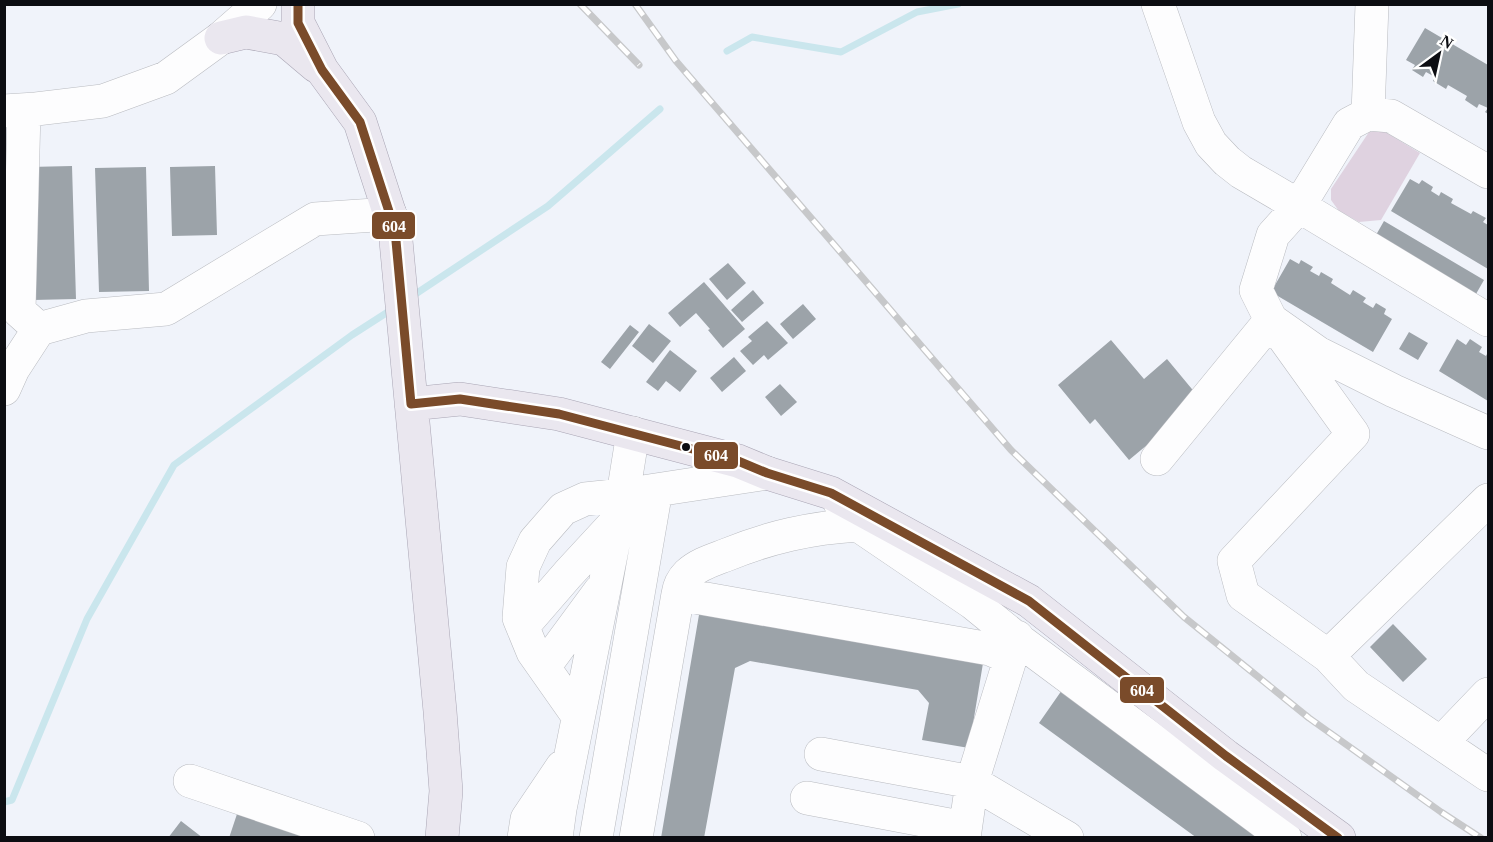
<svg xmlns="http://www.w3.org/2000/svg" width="1493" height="842" font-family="Georgia,serif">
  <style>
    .green { fill: #dfd2e0 }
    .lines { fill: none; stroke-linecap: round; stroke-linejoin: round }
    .stream { stroke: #cae6ed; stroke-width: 7 }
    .building { fill: #9ca3a9 }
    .minor-casing { stroke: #b9bbc0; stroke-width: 34 }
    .major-casing { stroke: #a9a5b4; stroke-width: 34 }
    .minor { stroke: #fdfdfe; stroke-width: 33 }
    .major { stroke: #eae7ef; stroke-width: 33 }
    .rail-casing { stroke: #c7c8ca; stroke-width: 7 }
    .rail { stroke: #fff; stroke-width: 4.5; stroke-dasharray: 14; stroke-linecap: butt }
    .bus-1-casing { stroke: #fff; stroke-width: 14 }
    .bus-1 { stroke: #7a4b2a; stroke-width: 9 }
    .bus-dot { fill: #0c0d12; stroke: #fff; stroke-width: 2 }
    .line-badge { stroke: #fff; stroke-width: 2 }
    .badge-label { font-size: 16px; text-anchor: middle; font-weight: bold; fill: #fff }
  </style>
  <rect width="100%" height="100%" fill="#f0f3fa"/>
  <path class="green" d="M1382,130L1420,153L1381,220L1359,222L1339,211L1331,200V189L1369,132Z"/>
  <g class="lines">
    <path class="stream" d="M727,51L752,37L841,52L917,12L958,4
      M411,297L548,206L660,109
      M4,802L12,800L87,619L174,465L352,335L394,308"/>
  </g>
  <path class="building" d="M1425,28L1488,65V114L1485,112L1488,108L1479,104L1477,108L1465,100L1467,96L1448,85L1446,89L1433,81L1435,77L1426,72L1423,77L1412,70L1415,65L1406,60Z
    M72,166L76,299L33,300L29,167Z
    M215,166L217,235L172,236L170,167Z
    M146,167L149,291L99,292L95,168Z
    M1410,179L1419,184L1422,180L1433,187L1431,191L1439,196L1441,192L1453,199L1451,203L1471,214L1473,211L1486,218L1483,222L1488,225V269L1391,211Z
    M1384,221L1484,280L1476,294L1376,235Z
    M1290,259L1299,264L1301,260L1313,267L1310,271L1319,276L1321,272L1333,279L1331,283L1350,295L1353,290L1366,298L1363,302L1373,308L1376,303L1386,309L1384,314L1392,319L1373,352L1271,292Z
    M728,263L746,283L727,300L709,279Z
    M704,282L745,329L723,348L708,330L710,329L696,313L680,327L668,313Z
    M753,290L764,303L742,322L731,310Z
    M803,304L816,319L793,339L780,324Z
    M767,321L788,343L768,360L764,355L753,365L740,351L752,341L748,337Z
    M649,324L671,341L653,363L632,346Z
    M630,325L639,332L610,369L601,362Z
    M1409,332L1428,343L1418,360L1399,349Z
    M1457,339L1466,345L1470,339L1482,347L1479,352L1486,356L1488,352V401L1439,371Z
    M1111,340L1144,379L1167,359L1201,400L1129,460L1095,419L1090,424L1058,385Z
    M670,350L697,371L680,392L666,381L658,391L646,382Z
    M734,357L746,371L722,392L710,378Z
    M780,384L797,402L781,416L765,397Z
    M701,603L985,651L969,748L922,740L929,703L918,690L750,661L735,668L704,838H661Z
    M1393,624L1427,659L1403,682L1370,647Z
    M1062,690L1266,838H1197L1039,723Z
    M237,814L308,837V838H229Z
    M181,821L203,838H168Z"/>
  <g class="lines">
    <defs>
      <path id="minor" d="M1158,4L1199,122L1211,144L1227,161L1241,172L1299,206L1273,235L1256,290L1271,320L1318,353L1394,391L1488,433
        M24,110L19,311L39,329
        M4,111L36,109L103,101L166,78L221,38L260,4
        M1368,114L1372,4
        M1488,172L1391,116L1368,114L1349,124L1299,206L1488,320
        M4,389L13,369L39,329L86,316L166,309L315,219L390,214
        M1157,459L1271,320L1353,434L1234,561L1243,595L1328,656L1356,686L1488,775
        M840,503L858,525L973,603L1016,638L1285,838
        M678,594L990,649L1010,658
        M523,626L568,574L617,521
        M1328,656L1488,500
        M544,667L600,591
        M578,716L533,652L519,618L523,567L535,541L563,509L585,499L623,495L767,473
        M1441,743L1488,694
        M821,754L972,782L1067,838
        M190,781L358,838
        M807,798L965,828
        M524,838L527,819L562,767
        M556,838L560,809L623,495L633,433
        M596,838L656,490
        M636,838L678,594C679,587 683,579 688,574C699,564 713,560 726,555C770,537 810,528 858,525
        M964,838L972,782L1017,637"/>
      <path id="major" d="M298,4V23L322,70L360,122L395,230L440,711L446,791L442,838
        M221,38L246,32L284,39L316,66
        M411,404L460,399L559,414L738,461L767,473L831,493L1029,601L1226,756L1339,838"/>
    </defs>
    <use href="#minor" class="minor-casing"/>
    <use href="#major" class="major-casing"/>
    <use href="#minor" class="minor"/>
    <use href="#major" class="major"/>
    <defs>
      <path id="rail" d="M580,4L639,65
        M635,4L676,61L1011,450L1184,617L1309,718L1441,812L1481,838"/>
    </defs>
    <use href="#rail" class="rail-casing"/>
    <use href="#rail" class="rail"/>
    <defs>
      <path id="bus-1" d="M298,4V23L322,70L360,122L395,230L411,404L460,399L559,414L738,461L767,473L831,493L1029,601L1226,756L1338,838"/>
    </defs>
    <use href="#bus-1" class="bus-1-casing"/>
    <use href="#bus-1" class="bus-1"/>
  </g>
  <circle class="bus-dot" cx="686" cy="447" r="5"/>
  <g class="line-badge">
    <rect x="371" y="211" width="45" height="29" rx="6" fill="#7a4b2a"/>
    <rect x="693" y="441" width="46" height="29" rx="6" fill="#7a4b2a"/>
    <rect x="1119" y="676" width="46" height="28" rx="6" fill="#7a4b2a"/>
  </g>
  <g class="badge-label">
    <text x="394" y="232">604</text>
    <text x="716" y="461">604</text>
    <text x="1142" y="696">604</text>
  </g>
  <rect width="1493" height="842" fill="none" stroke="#0c0d12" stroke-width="12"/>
  <g transform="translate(1439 54) rotate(33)" stroke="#ffffff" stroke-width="4.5" paint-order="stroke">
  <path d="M0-4.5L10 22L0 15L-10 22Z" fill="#0c0d12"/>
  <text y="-9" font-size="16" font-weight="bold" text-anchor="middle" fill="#0c0d12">N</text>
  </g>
</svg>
